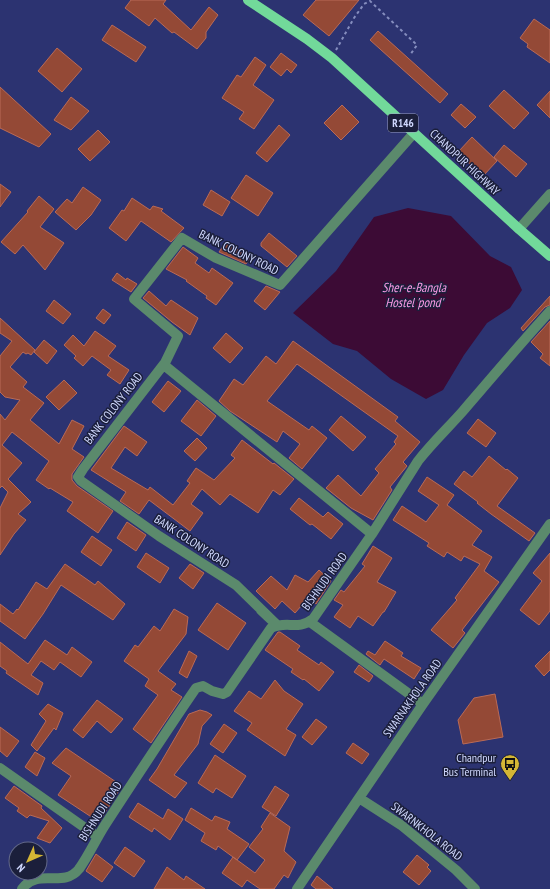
<svg xmlns="http://www.w3.org/2000/svg" width="550" height="889" font-family="'PT Sans Narrow',sans-serif">
  <style>
    .water { fill: #3c0b35 }
    .building { fill: #944936; stroke: #ba6a56 }
    .lines { fill: none; stroke-linecap: round; stroke-linejoin: round }
    .path { stroke: #858dbe; stroke-width: 2; stroke-dasharray: 3 3; stroke-linecap: butt }
    .minor { stroke: #5b8a6c; stroke-width: 10 }
    .major { stroke: #72d99a; stroke-width: 10 }
    .labels { text-anchor: middle; dominant-baseline: central; stroke-width: 3; stroke-linejoin: round; paint-order: stroke }
    .shield { fill: #1b1f3b; stroke: #9aa0c4; stroke-width: 1 }
    .shield-label { font-size: 11px; font-weight: bold; fill: #d0d8fe }
    .street-label { font-size: 12px; fill: #d0d8fe; stroke: #1b1f3b }
    .poi-label { font-size: 12px; fill: #d0d8fe; stroke: #1b1f3b; text-anchor: end }
    .water-label { font-size: 13px; font-style: italic; fill: #fb9ae6; stroke: #1b1f3b }
  </style>
  <rect width="100%" height="100%" fill="#2c3371"/>
  <path class="water" d="M408,208L451,216L490,256L511,267L522,290L510,308L487,323L464,355L443,390L426,399L391,379L357,351L333,344L293,313L336,271L374,217Z"/>
  <path class="building" d="M131,0H166L163,4L191,30L209,7L218,15L206,32V38L197,49L174,32L172,33L155,18L149,26L125,8Z
    M316,0H359L329,36L303,15Z
    M534,19L550,30V63L527,47L528,44L520,38Z
    M112,25L146,47L136,62L102,40Z
    M378,31L448,94L440,103L370,40Z
    M57,48L82,69L62,92L38,71Z
    M281,53L297,65L291,73L287,69L281,76L270,67Z
    M255,57L266,65L253,85L274,100L254,129L239,119L244,112L222,98L237,75L241,77Z
    M0,87L51,134L39,147L0,128Z
    M504,90L529,113L514,129L489,106Z
    M550,91V118L537,105Z
    M71,97L89,111L71,130L54,120Z
    M461,104L476,117L465,128L451,115Z
    M342,105L359,122L341,140L324,123Z
    M279,125L290,135L267,162L256,153Z
    M98,130L110,142L90,161L78,149Z
    M472,137L497,161L483,176L459,154V151Z
    M504,145L527,164L516,177L494,157Z
    M246,175L273,193L258,216L231,198Z
    M0,184L11,192L0,207Z
    M83,187L101,200L91,215L76,230L55,212L67,199L72,203Z
    M211,190L230,202L222,216L203,205Z
    M39,196L54,209L40,227L64,243L45,270L23,245L15,254L1,242L28,212L27,211Z
    M132,198L150,210L153,206L163,209L161,211L184,228L171,242L141,221L126,241L109,228L122,210L124,211Z
    M269,233L297,256L287,267L261,246V243Z
    M226,242L250,258L246,264L219,252Z
    M183,247L198,258L195,263L209,273L212,268L233,283L216,305L206,298L207,296L186,281L187,280L166,269Z
    M117,273L126,280L127,278L137,284L131,292L112,280Z
    M266,286L280,292L265,310L254,301Z
    M149,291L166,306L171,300L198,318L190,335L172,322L143,298Z
    M550,296V305L545,307L523,331L521,328Z
    M54,300L71,314L63,324L46,311Z
    M103,309L111,315L104,324L96,318Z
    M0,318L35,350L31,355L28,353L26,354L23,352L10,367L27,382L23,387L44,403L30,420L59,444L72,420L84,426L72,449L84,457L72,474V480L77,486L113,511L98,533L67,511L73,502L50,488L49,489L36,480L49,461L12,432L2,445L22,463L8,479L31,502L18,514L26,520L14,534L0,555V508L8,492L2,486L0,488V414L5,420L20,400L5,397L0,392V356L12,341L0,333Z
    M550,321V366L540,358L543,354L531,342Z
    M95,331L116,346L108,356L129,370L120,384L107,375L111,370L92,356L83,366L74,358L76,356L64,345L73,335L84,346Z
    M226,333L243,348L230,363L213,348Z
    M44,340L57,351L47,364L34,352Z
    M293,341L398,417L395,421L420,442L403,462L407,466L390,487L392,490L373,520L351,508L326,488L338,475L361,496L379,473L375,469L396,444L394,442L398,436L297,364L267,401L309,430L312,426L327,438L302,469L289,458L300,444L283,431L277,442L230,411L219,401L234,379L243,385L266,356L276,364Z
    M64,380L77,393L59,410L46,397Z
    M168,381L181,391L164,412L152,402Z
    M197,400L216,416L201,436L181,421Z
    M341,416L366,437L353,451L329,430Z
    M478,419L496,433L486,447L467,433Z
    M124,426L147,442L137,456L125,447L111,468L148,490L150,487L173,505L190,483L187,481L196,468L214,480L235,458L231,455L242,440L273,464L274,463L294,479L280,495L273,490L258,513L230,494L220,505L202,489L191,504L203,513L190,531L149,500L139,514L120,501L126,492L91,470Z
    M197,438L207,448L195,461L184,451Z
    M489,456L506,470L507,469L518,478L497,506L535,533L529,541L491,514L477,503L478,502L454,484L464,471L472,477Z
    M427,477L454,495L447,505L482,531L472,545L492,557L484,571L499,582L462,630L465,633L453,648L431,630L457,600L455,598L480,564L464,556L461,561L447,552L444,557L427,546L429,543L393,520L402,506L426,522L439,505L418,491Z
    M299,498L323,517L328,512L343,524L331,539L312,524L310,525L290,509Z
    M127,522L146,535L136,551L117,538Z
    M92,536L112,550L101,566L81,552Z
    M373,546L392,558L377,582L396,592L384,612H383L373,626L358,616L350,628L334,617L343,605L334,600L341,590L344,592L365,566L362,564Z
    M146,553L169,568L160,583L137,567Z
    M550,553V611L539,625L520,610L542,581L533,573Z
    M65,564L95,585L98,581L125,604L113,620L61,585L43,614L25,639L0,621V604L13,614L17,609L18,610L36,582L47,589Z
    M190,564L204,573L193,589L179,578Z
    M319,570L331,581L316,604L308,598L295,613L282,601L275,609L256,591L271,576L287,590L295,575L308,582Z
    M217,603L246,623L228,650L198,630Z
    M174,609L188,617L186,634L158,671L176,684L171,690L182,697L151,743L133,729L158,695L145,686L149,679L124,661L135,645L138,647L154,626L160,631Z
    M278,632H280L300,646L297,650L319,665L321,662L334,672L319,691L304,679L303,680L291,672L293,669L265,650Z
    M45,640L67,655L72,647L92,662L81,677L60,662L54,670L41,661L31,675L43,683L38,695L6,673L7,671L0,666V642L28,664Z
    M385,641L403,653L401,656L421,668L414,679L384,659L380,665L366,654L368,651L375,655Z
    M189,651L197,656L187,678L179,673Z
    M550,651V670L544,676L535,666Z
    M359,665L373,676L369,682L354,672Z
    M275,680L284,691L303,704L286,729L296,735L285,756L247,730L252,723L234,711L249,691L261,699Z
    M495,694L503,737L463,744L458,720L474,698Z
    M97,700L123,719L111,733L97,721L83,738L73,730Z
    M48,704L63,713L56,730L54,728L37,751L31,745L46,721L39,714Z
    M200,710L207,712L212,715L202,726L198,744L174,775L187,783L175,798L149,780L157,769L189,714Z
    M316,719L327,727L312,745L302,737Z
    M224,724L237,733L223,753L210,744Z
    M0,727L19,741L7,757L0,751Z
    M353,743L369,754L362,764L346,753Z
    M66,748L122,786L99,822L58,795L71,776L52,763Z
    M35,752L45,758L37,776L25,767Z
    M215,755L246,776L232,798L216,788L213,793L198,783Z
    M14,786L42,806L41,808L62,828L50,843L37,838L49,821L30,815L27,818L17,811L19,808L5,798Z
    M275,786L289,795L276,816L262,807Z
    M138,803L163,819L168,809L183,819L170,840L154,828L152,832L129,817Z
    M191,808L212,821L215,816L230,822L227,829L249,844L237,860L218,846L216,850L201,841L205,833L185,820Z
    M270,813L290,827L284,851L296,862L288,878L284,875L274,889H260L247,880L242,887L222,873L233,857L255,873L265,860L249,847L263,829L261,827Z
    M125,847L145,861L134,877L114,863Z
    M96,854L113,867L102,882L86,871Z
    M417,855L429,865L427,867L431,871L419,885L403,872Z
    M167,867L184,880L186,876L205,889H154Z
    M317,876L333,889H316L311,885Z"/>
  <g class="lines">
    <path class="path" d="M336,50L354,18L364,4L370,1L417,45L410,55"/>
    <path class="minor" d="M519,229L550,194
      M164,364L83,469L78,477L81,481L159,536L236,585L277,625L261,610
      M372,534L164,365L178,336L134,299L182,238L216,258L280,285L414,133
      M310,622L423,704
      M0,768L98,837
      M359,798L401,825L456,870L475,889
      M22,889C38,867 63,889 79,869C89,855 96,839 105,825C135,779 165,733 196,688L203,686L212,691L223,694L227,692L271,628C287,620 297,631 313,619L372,534L418,461C432,443 448,428 463,411C492,377 520,344 550,311
      M297,889L423,704L550,524"/>
    <path class="major" d="M248,0L307,39L332,58L519,229L550,256"/>
  </g>
  <defs>
    <symbol id="bus-pin" viewBox="-11 -11 22 30"><path d="M0 17L-7.5 6A9.5 9.5 0 1 1 7.5 6Z" fill="#d4b635" stroke="#1b1f3b"/><path d="M-5-6H5V4H4V6H2V4H-2V6H-4V4H-5ZM-3.5-4V0h7V-4ZM-3.5 1.2v1.5H-2V1.2ZM2 1.2v1.5H3.5V1.2Z" fill="#111"/></symbol>
  </defs>
  <g fill-rule="evenodd">
    <use href="#bus-pin" x="499" y="753" width="22" height="30"/>
  </g>
  <g class="labels">
    <rect class="shield" x="388" y="114" width="30" height="18" rx="3"/>
    <g class="shield-label">
      <text x="403" y="123">R146</text>
    </g>
    <g class="street-label">
      <text transform="translate(465 162) rotate(43)">CHANDPUR HIGHWAY</text>
      <text transform="translate(239 252) rotate(26)">BANK COLONY ROAD</text>
      <text transform="translate(113 408) rotate(-52)">BANK COLONY ROAD</text>
      <text transform="translate(192 541) rotate(33)">BANK COLONY ROAD</text>
      <text transform="translate(324 581) rotate(-54)">BISHNUDI ROAD</text>
      <text transform="translate(412 698) rotate(-55)">SWARNAKHOLA ROAD</text>
      <text transform="translate(100 811) rotate(-57)">BISHNUDI ROAD</text>
      <text transform="translate(427 831) rotate(38)">SWARNKHOLA ROAD</text>
    </g>
    <g class="poi-label">
      <text x="496" y="757">Chandpur<tspan x="496" dy="14">Bus Terminal</tspan></text>
    </g>
    <g class="water-label">
      <text x="414" y="287">Sher-e-Bangla<tspan x="414" dy="15">Hostel 'pond'</tspan></text>
    </g>
  </g>
  <g transform="translate(28 861) rotate(225)"><circle r="19" fill="#1b1f3b" stroke="#636989"/>
  <path d="M0-3L7 15L0 10L-7 15Z" fill="#d4b635"/>
  <text y="-6" font-size="11" font-weight="bold" text-anchor="middle" fill="#d0d8fe">N</text>
  </g>
</svg>
